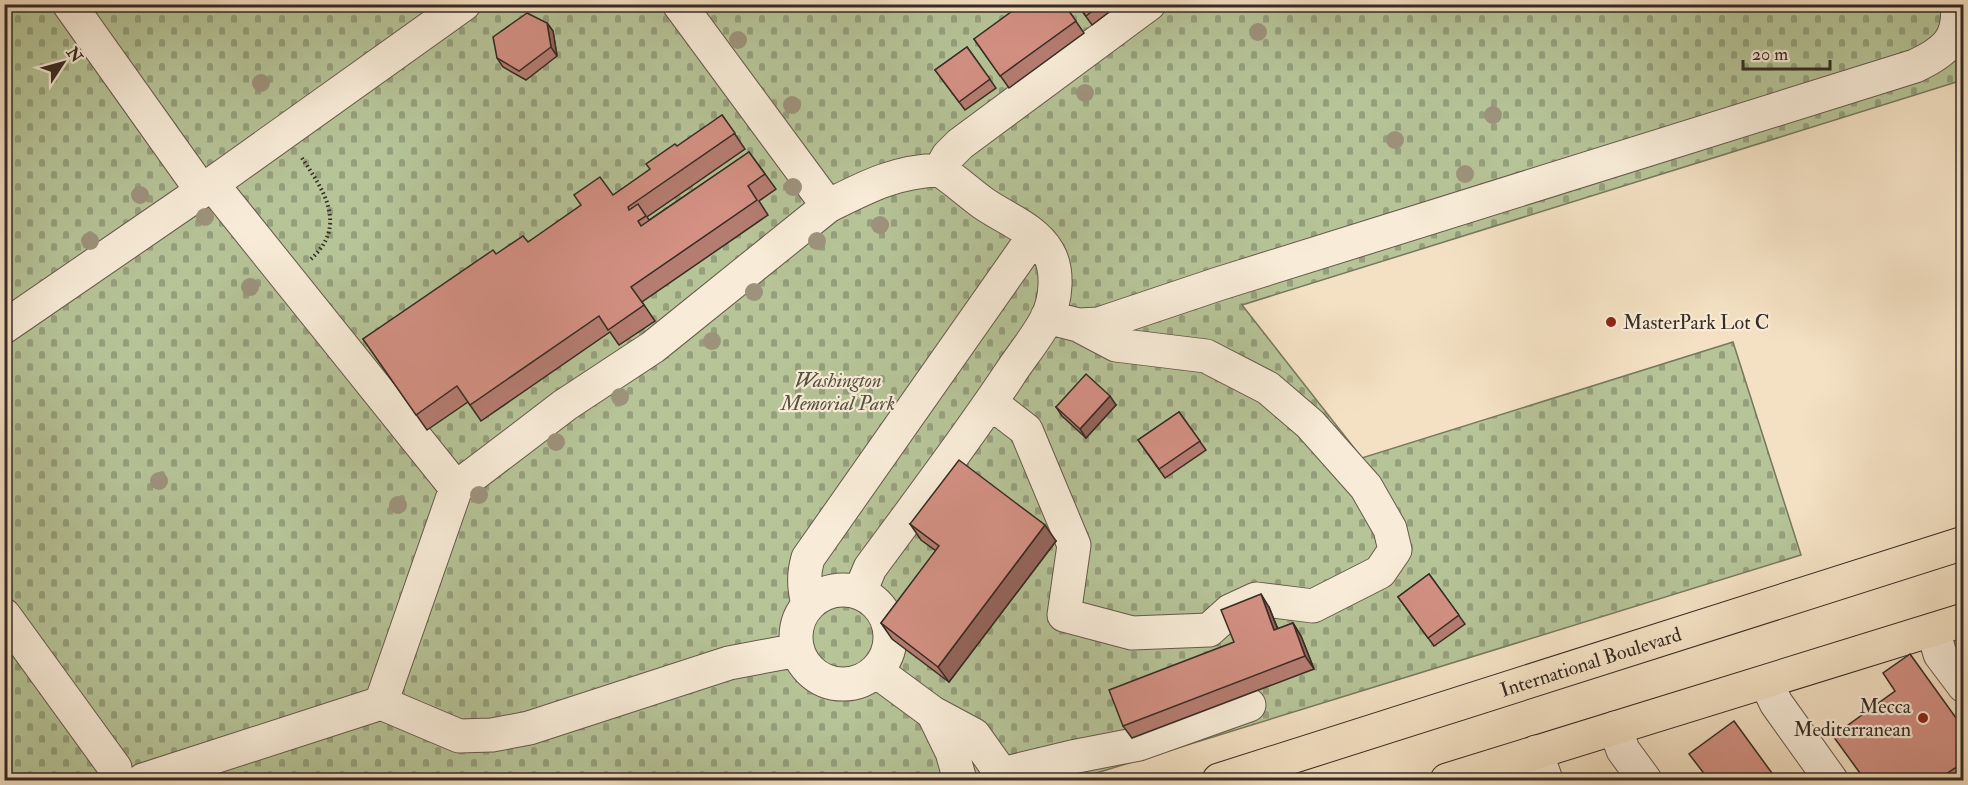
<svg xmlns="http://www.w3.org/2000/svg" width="1968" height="785" font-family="'IM FELL Double Pica',serif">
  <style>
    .cemetery { fill: url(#cemetery-stones); stroke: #76785e; stroke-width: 1.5 }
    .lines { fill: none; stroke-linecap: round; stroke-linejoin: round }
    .minor-casing { stroke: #66584b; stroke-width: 35 }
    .major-casing { stroke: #362b23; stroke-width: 35 }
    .path { stroke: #362b23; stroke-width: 4; stroke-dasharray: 1.5 3; stroke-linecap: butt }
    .minor { stroke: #f8ecd8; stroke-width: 33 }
    .major { stroke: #f4e1c3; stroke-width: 33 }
    .tree { fill: #9d927b }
    .wall { fill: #b57c71; stroke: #362b23; stroke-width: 1.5 }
    .shaded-wall { fill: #94655c; stroke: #362b23; stroke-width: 1.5 }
    .building { fill: #d39083; stroke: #362b23; stroke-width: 1.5 }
    .poi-dot { fill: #8f2418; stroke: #f8ecd8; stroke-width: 2 }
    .labels { text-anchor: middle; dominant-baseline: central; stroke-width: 4.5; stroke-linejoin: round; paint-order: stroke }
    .poi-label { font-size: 20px; fill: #362b23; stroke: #f8ecd8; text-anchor: start }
    .park-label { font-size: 20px; font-style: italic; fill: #565140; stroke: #f8ecd8 }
    .street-label { font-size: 20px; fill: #362b23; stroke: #f8ecd8 }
  </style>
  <defs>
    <pattern id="cemetery-stones" width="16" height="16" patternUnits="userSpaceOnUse" patternTransform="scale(1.5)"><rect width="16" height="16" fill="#b6c498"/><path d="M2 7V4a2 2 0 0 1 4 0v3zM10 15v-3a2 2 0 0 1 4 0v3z" fill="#959f7c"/></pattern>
  </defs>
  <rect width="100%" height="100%" fill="#f4e1c3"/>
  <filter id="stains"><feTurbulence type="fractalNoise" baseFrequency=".00333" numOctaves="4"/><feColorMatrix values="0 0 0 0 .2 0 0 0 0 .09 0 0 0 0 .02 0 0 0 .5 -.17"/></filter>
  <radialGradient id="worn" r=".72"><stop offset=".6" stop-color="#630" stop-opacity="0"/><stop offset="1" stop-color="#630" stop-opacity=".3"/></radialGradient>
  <path class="cemetery" d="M5,5H1963V80L1242,305L1362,458L1733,342L1801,555L1074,780H5Z"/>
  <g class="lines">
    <defs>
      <path id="minor" d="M679,4L828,206C866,187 896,171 940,170L948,156L960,144L1149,4
        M212,184L456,488L565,405L653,347L828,206
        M202,191L464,4
        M1047,317L1078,325L1099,324L1218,284L1915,66C1945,52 1961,39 1957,4
        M4,327L202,191L69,4
        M991,403L1026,430L1074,545L1064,615L1132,633L1209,630L1230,611L1256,599L1313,606L1380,572L1395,550L1390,529L1366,487L1310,424L1268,388L1206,356L1116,345L1078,325
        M796 637a47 47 0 1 1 94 0a47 47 0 1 1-94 0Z
        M860,592L870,568C917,504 965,441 1009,375C1021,356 1037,338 1047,318C1056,300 1059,270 1048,252C1034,228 1004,218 983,203C968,192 955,180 940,170
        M808,605C804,588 803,575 808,558L1034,236
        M4,615L115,768L117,780
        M1933,630L1940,654L1964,686
        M876,671L933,713L974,735L1006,780
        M1766,682L1776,703L1831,780
        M381,703L459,736L492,735L529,728L729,663L798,650
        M933,713L952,752L960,780
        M1615,728L1623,750L1645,780
        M1536,752L1546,780
        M1002,774L1072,757L1139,744L1249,705
        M143,780L381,703L456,488"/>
      <g id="major">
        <path id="s1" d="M1219,780L1964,543"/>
        <path d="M1447,780L1964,620"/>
      </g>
    </defs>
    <use href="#minor" class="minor-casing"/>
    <use href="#major" class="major-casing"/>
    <path class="path" d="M302,158C324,191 348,225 311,259"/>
    <use href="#minor" class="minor"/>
    <use href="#major" class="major"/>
  </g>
  <g class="tree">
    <circle cx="1258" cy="32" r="9"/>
    <circle cx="738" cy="40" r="9"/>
    <circle cx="261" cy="83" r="9"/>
    <circle cx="1085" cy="93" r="9"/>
    <circle cx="792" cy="105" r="9"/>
    <circle cx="1493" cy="115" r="9"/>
    <circle cx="1395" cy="140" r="9"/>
    <circle cx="1465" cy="174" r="9"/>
    <circle cx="793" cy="187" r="9"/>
    <circle cx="140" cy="195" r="9"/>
    <circle cx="205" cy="217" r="9"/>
    <circle cx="880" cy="225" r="9"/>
    <circle cx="90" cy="241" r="9"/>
    <circle cx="817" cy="241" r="9"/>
    <circle cx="250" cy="287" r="9"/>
    <circle cx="754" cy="292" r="9"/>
    <circle cx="712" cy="341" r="9"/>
    <circle cx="620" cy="397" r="9"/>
    <circle cx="556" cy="442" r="9"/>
    <circle cx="159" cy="481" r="9"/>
    <circle cx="479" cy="495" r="9"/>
    <circle cx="398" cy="505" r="9"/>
  </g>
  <path class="wall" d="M1064,4L1084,33L1009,88L974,39Z
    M1077,4H1117V6L1092,25Z
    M547,23L553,31L557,56L526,80L503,67L497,58Z
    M967,47L996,88L965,110L935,70Z
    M722,115L745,149L647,217L649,220L749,152L776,189L759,201L768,215L642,302L655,321L619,345L610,332L481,421L468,402L427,430L363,339L496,254L528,242L613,195L650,170Z
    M1116,405L1086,438L1062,416L1056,407Z
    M1179,412L1206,450L1165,478L1138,440Z
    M910,524L1056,541L949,682L892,639L881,623L936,551L921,540Z
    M1429,574L1465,624L1434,646L1398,597Z
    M1269,607L1278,629L1293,623L1301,636L1314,669L1132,738L1123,726L1234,642Z
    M1895,691L1964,729V780H1865Z"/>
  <path class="shaded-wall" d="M547,23L553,31L557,56L551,47Z
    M1110,396L1116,405L1086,438L1080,429Z
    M1045,525L1056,541L949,682L938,667Z
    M1261,594L1269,607L1283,643L1274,630Z
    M1293,623L1301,636L1314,669L1305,656Z"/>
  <path class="building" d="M1022,4H1064L1076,21L1000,76L974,39Z
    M1077,4H1101L1086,16Z
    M527,13L547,23L551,47L519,71L497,58L493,37Z
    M967,47L990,79L959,102L935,70Z
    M722,115L735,133L628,207L629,210L638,204L646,216L638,221L641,226L749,152L765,174L748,186L757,200L631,287L644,305L608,330L599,316L470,405L457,386L416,415L363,339L493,250L496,254L523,236L528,242L581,205L574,195L600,177L613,195L650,169L646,164L675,144L677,146Z
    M1086,374L1110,396L1080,429L1056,407Z
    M1179,412L1200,441L1159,469L1138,440Z
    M959,460L1045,525L938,667L881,623L939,546L910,524Z
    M1429,574L1459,615L1428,638L1398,597Z
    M1261,594L1274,630L1293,623L1305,656L1123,726L1109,690L1234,642L1221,610Z
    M1910,654L1964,729V762L1937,780H1865L1833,736L1895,691L1883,673Z
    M1734,721L1777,780H1709L1689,754Z"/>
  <g class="poi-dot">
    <circle cx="1611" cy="322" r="6"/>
    <circle cx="1923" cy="718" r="6"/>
  </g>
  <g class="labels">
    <g class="poi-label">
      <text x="1623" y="322">MasterPark Lot C</text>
      <text x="1911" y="706" text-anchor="end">Mecca<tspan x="1911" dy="23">Mediterranean</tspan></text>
    </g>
    <g class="park-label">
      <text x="838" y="380">Washington<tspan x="838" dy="23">Memorial Park</tspan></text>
    </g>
    <g class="street-label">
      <text stroke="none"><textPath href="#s1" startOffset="390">International Boulevard</textPath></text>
    </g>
  </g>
  <rect width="1968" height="785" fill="none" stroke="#f4e1c3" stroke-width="24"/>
  <rect x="6" y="6" width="1956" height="773" fill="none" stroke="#362b23" stroke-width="3"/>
  <rect x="12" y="12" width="1944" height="761" fill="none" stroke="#362b23" stroke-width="1.5"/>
  <g transform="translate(63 63) rotate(54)" stroke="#f8ecd8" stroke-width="4.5" paint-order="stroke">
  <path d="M0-4.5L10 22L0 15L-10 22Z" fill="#362b23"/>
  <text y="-9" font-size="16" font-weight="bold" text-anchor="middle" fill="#362b23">N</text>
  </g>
  <path d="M1743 60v9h87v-9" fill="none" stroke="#362b23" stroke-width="3"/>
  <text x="1752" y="60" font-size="18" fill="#362b23" stroke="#f8ecd8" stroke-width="4.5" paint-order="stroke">20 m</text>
  <rect width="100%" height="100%" filter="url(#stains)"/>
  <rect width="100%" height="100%" fill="url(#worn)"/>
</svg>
